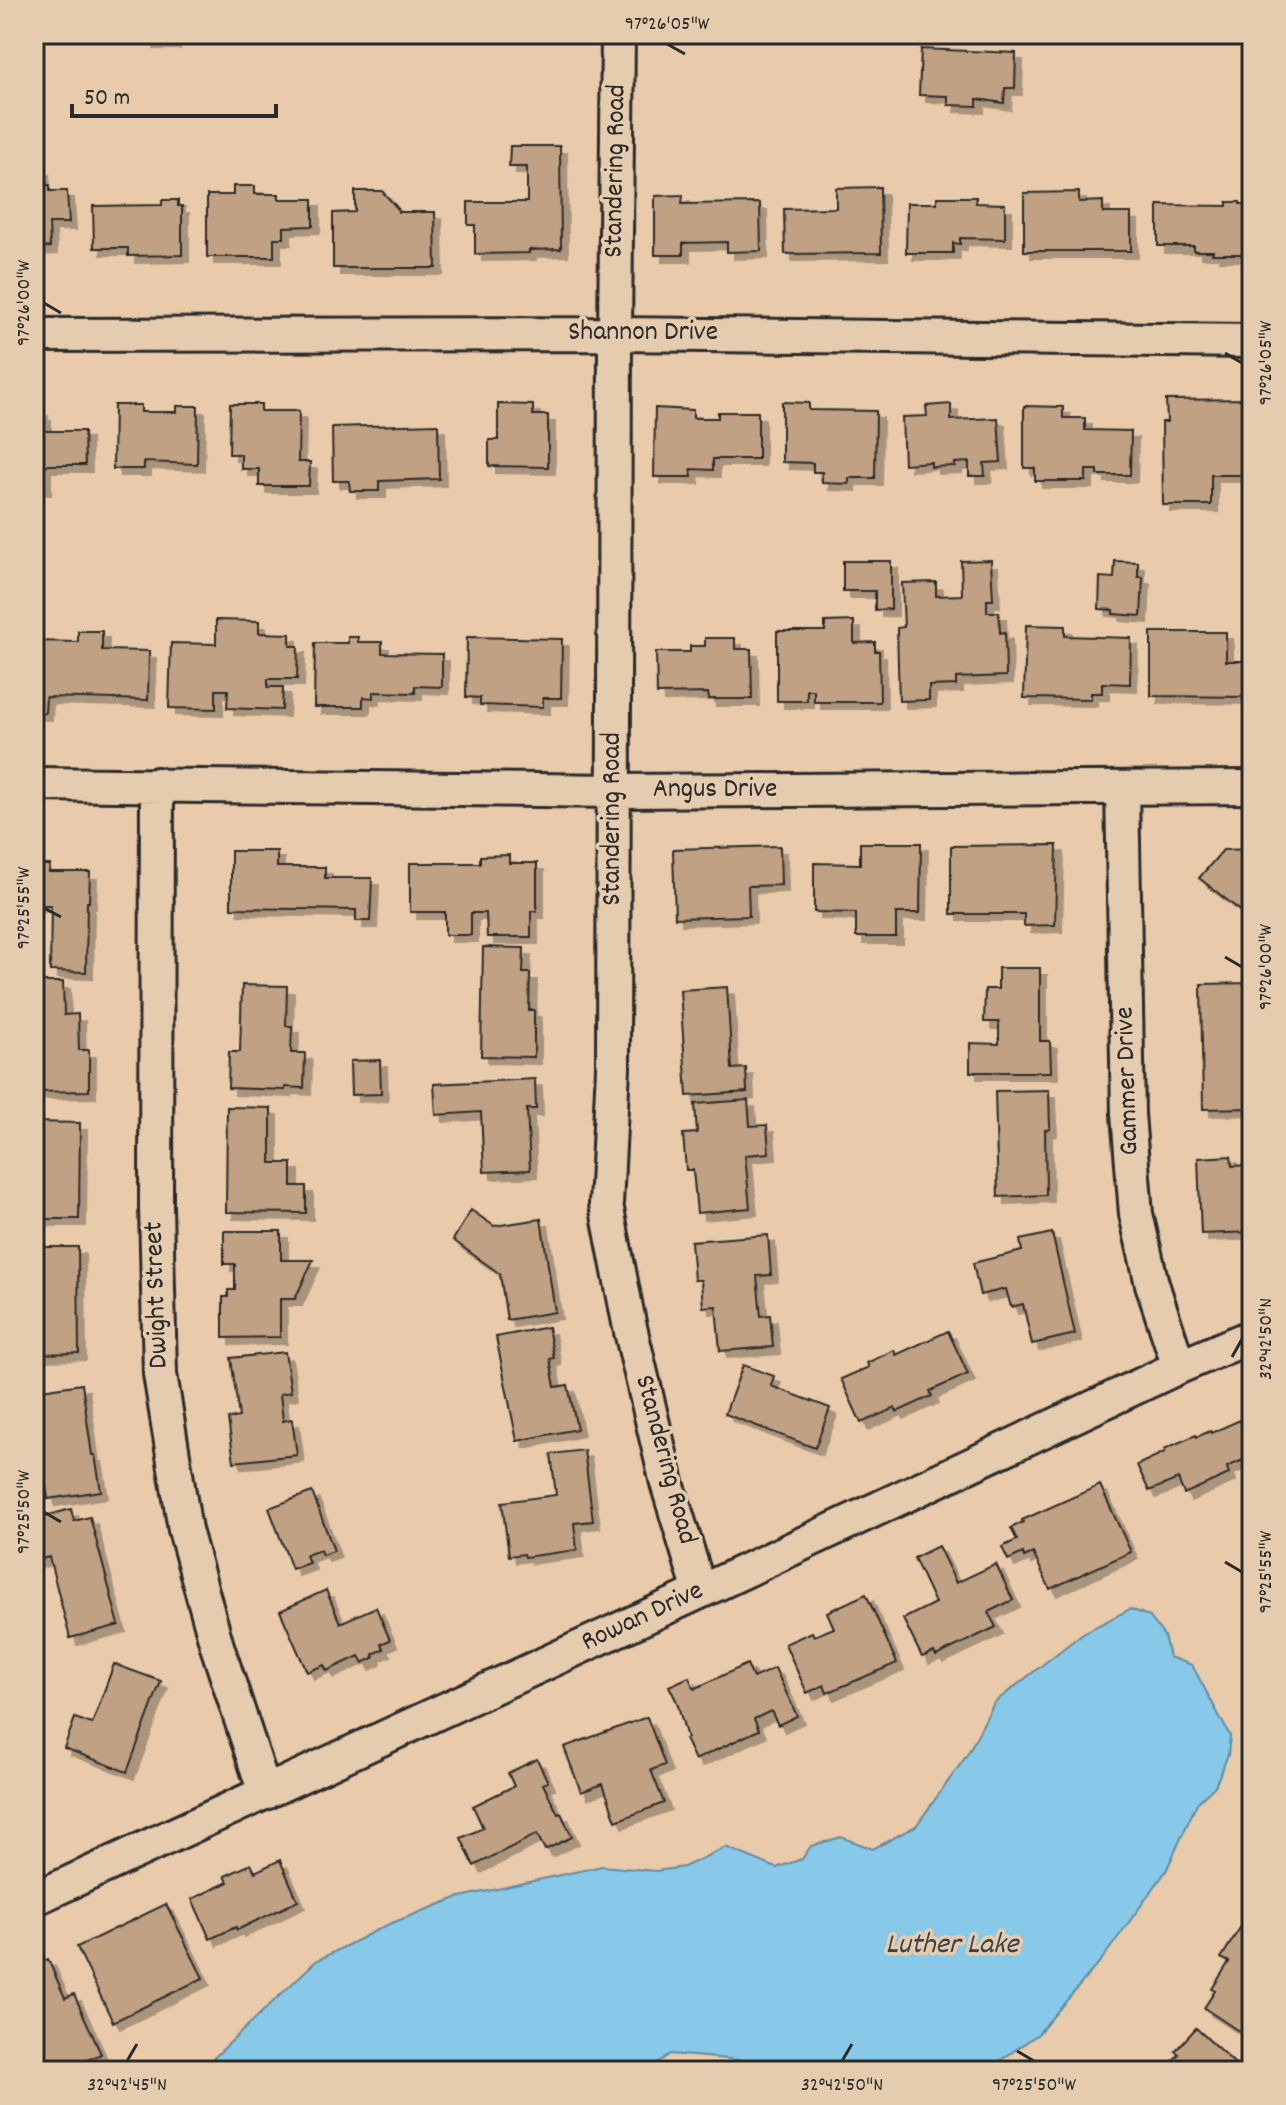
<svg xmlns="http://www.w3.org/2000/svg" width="1286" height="2105" font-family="Dekko,sans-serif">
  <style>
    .water { fill: #88c9e9; stroke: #638a9d; stroke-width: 2 }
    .building { fill: #c1a183; stroke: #2b2b2b; stroke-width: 2; filter: url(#shadow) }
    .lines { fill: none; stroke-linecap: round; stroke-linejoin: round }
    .street-casing { stroke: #2b2b2b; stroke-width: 38 }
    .street { stroke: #e6ccae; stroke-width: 32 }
    .ticks { fill: none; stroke: #2b2b2b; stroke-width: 3 }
    .labels { text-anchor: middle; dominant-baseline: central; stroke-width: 7; stroke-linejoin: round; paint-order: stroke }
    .street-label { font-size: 28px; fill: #2b2b2b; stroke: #e6ccae }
    .water-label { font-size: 30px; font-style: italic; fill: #394348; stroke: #e6ccae }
    .neatline { fill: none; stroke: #2b2b2b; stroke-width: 3 }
    .ticks-label { font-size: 20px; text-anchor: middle; fill: #2b2b2b }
  </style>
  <defs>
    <filter id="shadow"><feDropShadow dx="7" dy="7" stdDeviation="0" flood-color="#0004"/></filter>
  </defs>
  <rect width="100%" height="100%" fill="#e9caaa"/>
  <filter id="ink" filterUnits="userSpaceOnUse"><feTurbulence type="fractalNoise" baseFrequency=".0125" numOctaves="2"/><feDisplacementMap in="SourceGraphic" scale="16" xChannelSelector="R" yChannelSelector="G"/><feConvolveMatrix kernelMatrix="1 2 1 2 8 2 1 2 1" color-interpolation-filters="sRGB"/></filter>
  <g filter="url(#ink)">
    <path class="water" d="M1130,1609L1149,1616L1164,1636L1169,1657L1192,1665L1230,1736L1228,1755L1215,1786L1197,1803L1166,1871L1103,1958L1038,2034L985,2071H792L763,2062L670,2054L646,2071H200L316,1961L387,1925L456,1898L602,1866L656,1871L684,1867L726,1847L776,1868L802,1859L811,1846L841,1837L873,1849L916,1826L967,1755L994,1703L1083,1633Z"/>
    <path class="building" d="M147,34H173V42H147Z
      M921,49L1016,53L1015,88H1005L1004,103L977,99V106L948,105V96L919,95Z
      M510,146H560L561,249L529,250V253L475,254V225H468V202H527V167H509Z
      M34,168H42L43,185H50V191H67L69,223H49L50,247L34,248Z
      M233,186H255V194H279V199H313V226L284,227V238H274V257H207V195H233Z
      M880,187L881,253L785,254L784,209L836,208V188Z
      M355,191H382L398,209V212H435L436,268H333V213L355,212Z
      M1079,192V202L1103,201V213H1131V251H1024V193Z
      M683,195L682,204L760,203L761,251L727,252V242L683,243V255H655V196Z
      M937,197H976V203L1005,204V239L960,238V244L953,243V253H906L907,203H937Z
      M162,200H178V206H182V255L128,256V248H94L93,206L162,205Z
      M1227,202H1240V204H1245V254H1212L1213,251H1194V246H1158V205L1227,206Z
      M1250,399L1251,475H1211V505H1163L1162,422H1167L1166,400Z
      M782,402L809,403V410L876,411L875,478H849V484L822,483V472H813V463L782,462Z
      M230,404H261V411H299L298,462H310L309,486H259V469H241V454H229Z
      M498,404L533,405V415H548V467L489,466V440H498Z
      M951,404V420L998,418L1001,462L984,463L985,476H969V462L955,463V466L931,467V462L904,464L902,417L927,416L926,406Z
      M114,405H141V412H177V406H198L197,464L144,462V469H113Z
      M1024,406L1063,407V418H1085V430L1131,431L1130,475H1098V470H1086V481H1035V468H1024Z
      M655,408L693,410V418H718V412H758V459H713V470L691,469L692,477H654Z
      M41,409V414H44V431H84L85,465H44V488H34V410Z
      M438,424L439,479L379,481V491H350L349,481H333L332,427Z
      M991,560L993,600H987V612H999L1000,633L1005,632L1006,676L956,678V685L929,686V700L899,701L897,628L904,627L902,583L936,582V596L962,595L961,561Z
      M843,561H891V609L875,610V591H843Z
      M1115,561L1138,562V577H1143L1141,616L1113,614V610L1099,609L1100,577L1114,578Z
      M216,620L259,621V633L290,634V646H298L297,679H268V687H283L282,710L227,708L228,690H216V709L169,708L171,643L216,644Z
      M854,621V643L875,642V651H879L880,702H814V690H807V701H777V631H825V622Z
      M1026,625L1065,626V636L1131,638L1130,684L1102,683V693H1091V699L1024,698Z
      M78,631H102V650L149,651L148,700L46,697L45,713H34V641L78,642Z
      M1151,632H1226V661H1252V697L1151,696Z
      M348,637H358V642H382V653L442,654V687L415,686V693L373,692V698L363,697V707H314L315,643H348Z
      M467,637L562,639L561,698H543V707L480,705V698L466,697Z
      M705,638H735V649H751L752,699H709L708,693L657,694L656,652H690V646H705Z
      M860,843H921L920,913H896V937H856V913L814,912V863L860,864Z
      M1057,845L1055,925L1024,926V914H951V846Z
      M780,846L781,885L748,886L749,916L675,918L673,849Z
      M1252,849V920L1199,878L1223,850Z
      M231,851H277V867H325V878H372L370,921H356V910L231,908Z
      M509,855V863H537V911H531V937H487L486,913H471V935H445V912H410V863H480V856Z
      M34,865H50L49,872H90L89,902H87L86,972L50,971L51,905H34Z
      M483,947L524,948L523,973H530L529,1010H534V1057L481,1056Z
      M998,968H1040V1041H1050L1051,1072H970V1043L999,1044V1022H984L985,989H998Z
      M34,982H63L64,1015L78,1014L79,1050H89V1091L34,1092Z
      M1252,983V1019H1247L1248,1081L1252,1080V1108L1203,1109L1201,984Z
      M242,985L287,986L286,1026H292L291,1053H305L304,1088L285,1087V1090L228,1088L229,1052H240Z
      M727,987L732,1069L746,1068L747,1092L687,1096L680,990Z
      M380,1060L381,1094L351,1095L350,1061Z
      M535,1079L536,1109H527L530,1170L484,1172L481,1112L436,1115L434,1084Z
      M1049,1090L1050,1129L1045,1130L1046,1195L998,1197L995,1091Z
      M748,1100L750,1126L767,1125L769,1153L745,1155L750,1208L697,1213L693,1170H686L683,1134L697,1133L695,1104Z
      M227,1107L271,1108V1163H292V1186H306V1213L226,1212Z
      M34,1122L80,1123L79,1219H34Z
      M1231,1156L1232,1166L1252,1165V1232L1201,1234L1198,1158Z
      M471,1210L494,1226L541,1219L555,1312L507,1320L500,1274L453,1240Z
      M224,1231H281V1260H313L295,1299H280V1337L223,1338V1297H228V1290H235V1264H224Z
      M1052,1233L1075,1334L1032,1344L1023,1304L1011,1307L1006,1289L980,1295L973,1263L1022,1251L1020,1240Z
      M768,1235L771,1275L757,1276L761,1316L770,1315L773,1347L720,1351L716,1306L703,1307L701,1280H694L691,1241Z
      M34,1247H78L79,1353L34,1354Z
      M548,1327L554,1358L550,1359L555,1387L568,1385L577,1429L517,1441L496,1337Z
      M948,1331L968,1374L930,1391L932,1396L897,1412L895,1408L861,1423L841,1379L869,1367L867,1363L894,1350L896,1355Z
      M285,1352L291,1392L280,1394L283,1421L292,1419L297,1455L234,1462L228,1419L239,1417L231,1358Z
      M743,1365L774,1376L771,1386L830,1408L815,1448L725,1414Z
      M82,1384L92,1455H95L101,1491L48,1499L34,1407V1391Z
      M1240,1420L1252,1447V1456L1227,1467L1229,1474L1184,1494L1178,1479L1149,1491L1137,1465L1165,1452L1164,1449L1196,1435L1197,1437L1210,1431L1211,1433Z
      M584,1450L593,1521L574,1523L577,1550L525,1557L524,1554L509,1556L502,1502L556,1495L551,1454Z
      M1100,1485L1131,1552L1050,1589L1033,1553L1024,1557L1023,1553L1008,1560L1002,1547L1017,1540L1011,1528L1023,1522L1022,1520Z
      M312,1492L334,1551L322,1555L320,1550L306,1555L309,1563L292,1569L269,1508Z
      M71,1509L74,1521L90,1517L119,1625L70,1638L49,1557L34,1561V1519Z
      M938,1546L956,1583L996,1564L1013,1600L988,1612L996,1627L936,1656L934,1652L922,1657L903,1619L935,1603L914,1558Z
      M326,1590L340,1623L376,1607L390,1640L381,1644L384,1649L373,1654L374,1658L363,1663L359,1656L327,1671L324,1665L307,1672L280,1611Z
      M866,1594L897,1663L827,1693L824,1685L807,1693L785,1644L812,1632L814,1636L834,1628L827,1612Z
      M114,1664L161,1681L127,1772L64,1748L75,1718L92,1724Z
      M747,1664L753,1678L775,1668L797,1716L778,1725L771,1711L754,1719L759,1730L695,1760L685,1739L687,1738L677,1702L669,1686L689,1677L694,1689Z
      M647,1717L665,1765L651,1770L664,1803L616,1821L603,1784L581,1792L564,1747Z
      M537,1759L548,1782L543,1784L558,1814L561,1813L572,1837L545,1850L537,1834L474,1866L461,1838L483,1828L473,1806L514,1786L508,1773Z
      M280,1860L298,1901L237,1930L236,1927L210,1939L192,1899L228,1882L225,1876L251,1864L255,1872Z
      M166,1904L203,1978L113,2022L77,1947Z
      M1245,1920L1252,1925V2040L1204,2008L1215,1991L1212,1989L1229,1962L1221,1958Z
      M48,1959L65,1998L74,1994L101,2054L63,2071H34V1965Z
      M1196,2028L1243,2071H1163L1179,2054L1175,2051Z"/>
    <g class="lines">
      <defs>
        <path id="street" d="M618,34L615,334L613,1068L606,1204L629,1323L667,1483L700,1592
          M34,335L615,334L1252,341
          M34,784L614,791L1252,787
          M157,784L156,1207L160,1374L185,1530L217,1646L265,1793
          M1122,789L1128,1114L1136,1214L1152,1284L1179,1367
          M34,1899L700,1592L1179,1367L1252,1336"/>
      </defs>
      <use href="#street" class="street-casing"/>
      <use href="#street" class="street"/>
    </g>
  </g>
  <path class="ticks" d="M667,44L685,54M44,303L61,313M1225,353L1242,363M44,908L61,917M1225,957L1242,967M1232,1357L1242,1339M44,1512L61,1522M1225,1562L1242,1572M1017,2051L1034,2061M127,2061L137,2044M842,2061L852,2044"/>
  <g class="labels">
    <g class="street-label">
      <text transform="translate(617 171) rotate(-89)">Standering Road</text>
      <text x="643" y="334">Shannon Drive</text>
      <text x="715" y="791">Angus Drive</text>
      <text transform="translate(614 819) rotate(-90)">Standering Road</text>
      <text transform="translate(1129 1081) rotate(-92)">Gammer Drive</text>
      <text transform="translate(158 1295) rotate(-92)">Dwight Street</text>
      <text transform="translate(664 1460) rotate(75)">Standering Road</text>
      <text transform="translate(643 1618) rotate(-25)">Rowan Drive</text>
    </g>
    <g class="water-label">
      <text x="952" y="1946">Luther Lake</text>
    </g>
  </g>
  <rect width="1286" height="2105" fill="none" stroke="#e6ccae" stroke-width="88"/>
  <path d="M72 104v12h204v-12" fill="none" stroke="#2b2b2b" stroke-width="4"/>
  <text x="84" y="104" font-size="24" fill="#2b2b2b" stroke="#e6ccae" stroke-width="6" paint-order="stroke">50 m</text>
  <rect x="44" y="44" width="1198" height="2017" class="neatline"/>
  <g class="ticks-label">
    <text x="667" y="29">97°26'05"W</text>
    <text transform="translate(22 303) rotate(-90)" y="7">97°26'00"W</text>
    <text transform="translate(1264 363) rotate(-90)" y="7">97°26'05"W</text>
    <text transform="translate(22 908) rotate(-90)" y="7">97°25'55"W</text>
    <text transform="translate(1264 967) rotate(-90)" y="7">97°26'00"W</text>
    <text transform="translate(1264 1339) rotate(-90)" y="7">32°42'50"N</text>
    <text transform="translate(22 1512) rotate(-90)" y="7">97°25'50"W</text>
    <text transform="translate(1264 1572) rotate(-90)" y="7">97°25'55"W</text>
    <text x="127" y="2090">32°42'45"N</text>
    <text x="842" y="2090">32°42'50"N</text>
    <text x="1034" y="2090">97°25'50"W</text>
  </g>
</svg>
